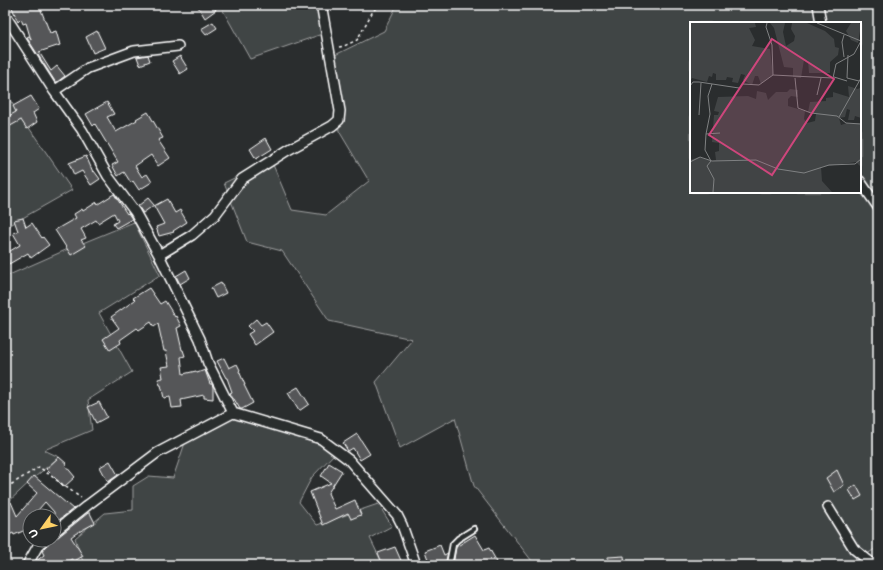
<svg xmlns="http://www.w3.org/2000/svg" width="883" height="570" font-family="'Balsamiq Sans',sans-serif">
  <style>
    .green { fill: #414445; stroke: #a0a2a2; fill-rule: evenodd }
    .building { fill: #555758; stroke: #fff }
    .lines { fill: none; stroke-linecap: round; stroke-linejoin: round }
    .service-casing { stroke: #fff; stroke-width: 8 }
    .minor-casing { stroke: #fff; stroke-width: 12 }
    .path { stroke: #fff; stroke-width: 1.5; stroke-dasharray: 3 3; stroke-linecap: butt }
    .service { stroke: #2a2d2e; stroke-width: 4.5 }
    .minor { stroke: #2a2d2e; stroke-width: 9 }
    .inset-road { fill: none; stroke: #7f8182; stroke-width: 1 }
    .view { fill: #ce467c; fill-opacity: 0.15; stroke: #ce467c; stroke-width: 2 }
    .inset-edge { fill: none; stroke: #fff; stroke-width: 2 }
  </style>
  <rect width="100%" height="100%" fill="#2a2d2e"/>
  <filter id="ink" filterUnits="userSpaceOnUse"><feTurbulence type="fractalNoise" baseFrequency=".025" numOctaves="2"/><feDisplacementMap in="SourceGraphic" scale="8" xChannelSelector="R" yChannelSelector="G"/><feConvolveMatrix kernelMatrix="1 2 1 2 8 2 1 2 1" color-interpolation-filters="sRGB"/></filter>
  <g filter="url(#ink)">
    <path class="green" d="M220,5H320L325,33L250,59Z
      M397,5H878V547L850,565H535L474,486L455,418L400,448L376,382L412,339L329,321L282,251L247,242L224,183L271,160L292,210L326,215L369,181L339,131L331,57L384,31ZM691,23H860V192H691Z
      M5,93L72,190L12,224L5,231Z
      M134,222L160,275L99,313L132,372L88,400L92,430L44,450L59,457L35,477L5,505V267L9,275L68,249Z
      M230,415L316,435L337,451L312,477L299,502L317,525L378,504L392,526L370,538L383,565H84L75,538L105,513L133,510V486L149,476L173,478L187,437Z"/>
    <path class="building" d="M11,5H29L30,8L39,5L50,33L56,31L60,45L39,52L51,71L57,66L65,76L56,83L27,38V37L29,36L31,40L26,23L23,24L21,19L18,22Z
      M197,5H213L216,10L205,18Z
      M213,22L217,28L206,35L201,29Z
      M97,31L105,48L93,53L86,37Z
      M148,55L150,61L140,65L137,57Z
      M180,56L188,69L180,74L172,61Z
      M31,96L39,109L33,113L37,122L27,129L21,120L5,129V118L16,112L13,106Z
      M107,102L114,114L107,117L116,132L137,120L136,119L148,112L163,138L158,140L170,158L158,166L151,155L135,166L142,177L147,174L152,182L139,190L133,181L131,183L124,172L118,176L112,165L118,162L95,124L93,126L86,114Z
      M266,138L272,149L256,159L250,149Z
      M86,156L93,172L94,171L100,179L91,185L82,171L74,175L69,163Z
      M114,194L127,214L128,213L132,219L116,228L113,224L118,221L114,213L98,223L96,220L81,229L86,238L81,240L86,246L71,255L55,230L76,218L74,214L82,209L83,211L97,202L98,204Z
      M148,198L154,205L143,213L138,206Z
      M167,199L175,213L180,210L187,222L173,231L174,232L159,236L156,227L164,224L154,206Z
      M23,218L26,227L32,223L42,238L43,237L49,245L31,258L28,253L9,264L5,257V254L20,245L13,233L18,231L14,220Z
      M186,270L190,278L180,284L176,276Z
      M221,283L226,293L216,298L211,288Z
      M149,288L160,304L165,301L175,317L176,316L181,326L177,328L182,350H183L185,356L181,357L183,374L196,371L197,373L205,370L210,384H212L213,387V399L204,398V395L181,400L182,407L172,408L170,397L164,398L161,385H160L158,379L163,378L161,367L169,366L166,351H164L158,324L154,327L151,322L139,330L137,328L120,340L121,343L110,350L103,339L119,328L111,317L135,300L133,298Z
      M256,319L261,325L266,322L273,332L255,345L248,334L253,331L248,326Z
      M224,358L229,368L237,364L240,370L239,371L245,385H244L253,403L242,409H240L234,399H233L230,393L232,392L227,378H226L217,361Z
      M298,387L309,404L299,411L288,393Z
      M99,402L107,417L96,423L88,407Z
      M357,434L370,454L360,460L353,448L348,451L343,443Z
      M59,457L67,464L65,465L75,477L64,487L46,469Z
      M110,461L118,475L108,482L100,467Z
      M329,463L342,471L328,493L335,509L355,500L361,515L351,519L348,513L323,525L310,492L331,483L321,476Z
      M837,470L844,485L834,492L826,478Z
      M34,476L73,509L54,524V512L45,502L33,516H30V528L14,535L13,533L5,537V504L11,502L17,516L37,493L27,484Z
      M856,485L862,496L855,500L849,490Z
      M88,513H90L95,523L75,534L71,537L83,556L73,562L72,559L60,565H34L35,562L44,555L42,551L44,548L49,543L50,540H54V538L58,537Z
      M475,535L484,550L489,548L497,562L491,565H453L456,547Z
      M440,545L444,555L448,553L445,565H430L425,551Z
      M395,547L403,565H383L378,553Z
      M624,556L625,565H608V557Z"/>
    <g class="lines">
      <defs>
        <path id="service" d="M449,565L453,544L458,539L474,529"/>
        <path id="minor" d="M818,5L821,23
          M5,15L54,91L82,130L108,176L135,212L159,255L200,339L208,363L233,413L321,439L349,460L397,515L402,525L416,565
          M54,91L88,68L134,51L178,46
          M860,181L878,207
          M159,255L192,235L215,215L242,179L288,150L332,126L339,120L340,111L322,9L320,5
          M828,507L854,549L874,565
          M54,532L89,504L157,453L233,413
          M27,565L39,544L44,540"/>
      </defs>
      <use href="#service" class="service-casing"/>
      <use href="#minor" class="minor-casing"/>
      <path class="path" d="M339,47L344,46L357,40L373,11L379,5
        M5,484H12L39,467L81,498"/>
      <use href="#service" class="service"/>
      <use href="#minor" class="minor"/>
    </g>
  </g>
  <g transform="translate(690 22)">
    <rect width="171" height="171" fill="#2a2d2e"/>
    <path d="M0,1H65L66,5L59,6L65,18L62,24L80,27L83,53L71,62L68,54H65L62,63L53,58L55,53L51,52L48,61L42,60L43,56L37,55L36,58H26V52L23,51L22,55L19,54L17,60L2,56L0,59ZM80,1H95L93,10L96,24L104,19L105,14L101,7L102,1H117L135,9L144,17L145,25L149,26L148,33L140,40V51H119L118,39L114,38L111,56L103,55V46L94,45L84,6ZM161,1H169L171,3L168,21L161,18L156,9ZM158,64L168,67L171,65V96L165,94L164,98H158L160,88L157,87L155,95L149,96L151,103L157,101L171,102V145L166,140L131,145L132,159L142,170H0V138L9,135L22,139L26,138L25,130L29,129V121L22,120L24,93H28L29,90L24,89L28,75L58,74L66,77L67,69L76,71L78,78L86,70H97L100,67L108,68V75L101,74L98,77V84L115,89L114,97L117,101L125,99L126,92L118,90L120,80L136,79V76L143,75V70L159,75Z" fill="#414445"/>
    <path class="inset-road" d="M77,1L76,5L82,23L83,53M127,1L171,19M154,13L152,20L154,35M158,33L157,56L169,59M144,55L157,59M105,56L108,86L121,91L147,94L156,101L171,102M22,62L18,74L20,92L16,112L30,111M0,64L3,60H9L49,66L53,62L69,63L83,53L143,56L146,42L164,32L171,19M127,73L131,56M9,93L11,61M149,95L171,56M16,112L15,128L21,139M21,139L17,144L24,157L23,170M0,140L10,135L22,139L66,138L88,147L114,151L139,143L165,142L171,137"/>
    <path class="view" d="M82,17L144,57L82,153L19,113Z"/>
    <rect width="171" height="171" class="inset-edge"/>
  </g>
  <rect width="883" height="570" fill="none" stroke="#2a2d2e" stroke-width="20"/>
  <rect x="10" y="10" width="863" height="550" fill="none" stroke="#fff" stroke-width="1.5" filter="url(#ink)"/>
  <g transform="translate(42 528) rotate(237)"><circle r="19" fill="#2a2d2e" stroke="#7f8182"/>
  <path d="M0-3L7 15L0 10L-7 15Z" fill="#ffd166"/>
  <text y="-6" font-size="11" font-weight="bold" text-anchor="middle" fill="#ffffff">U</text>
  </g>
</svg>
